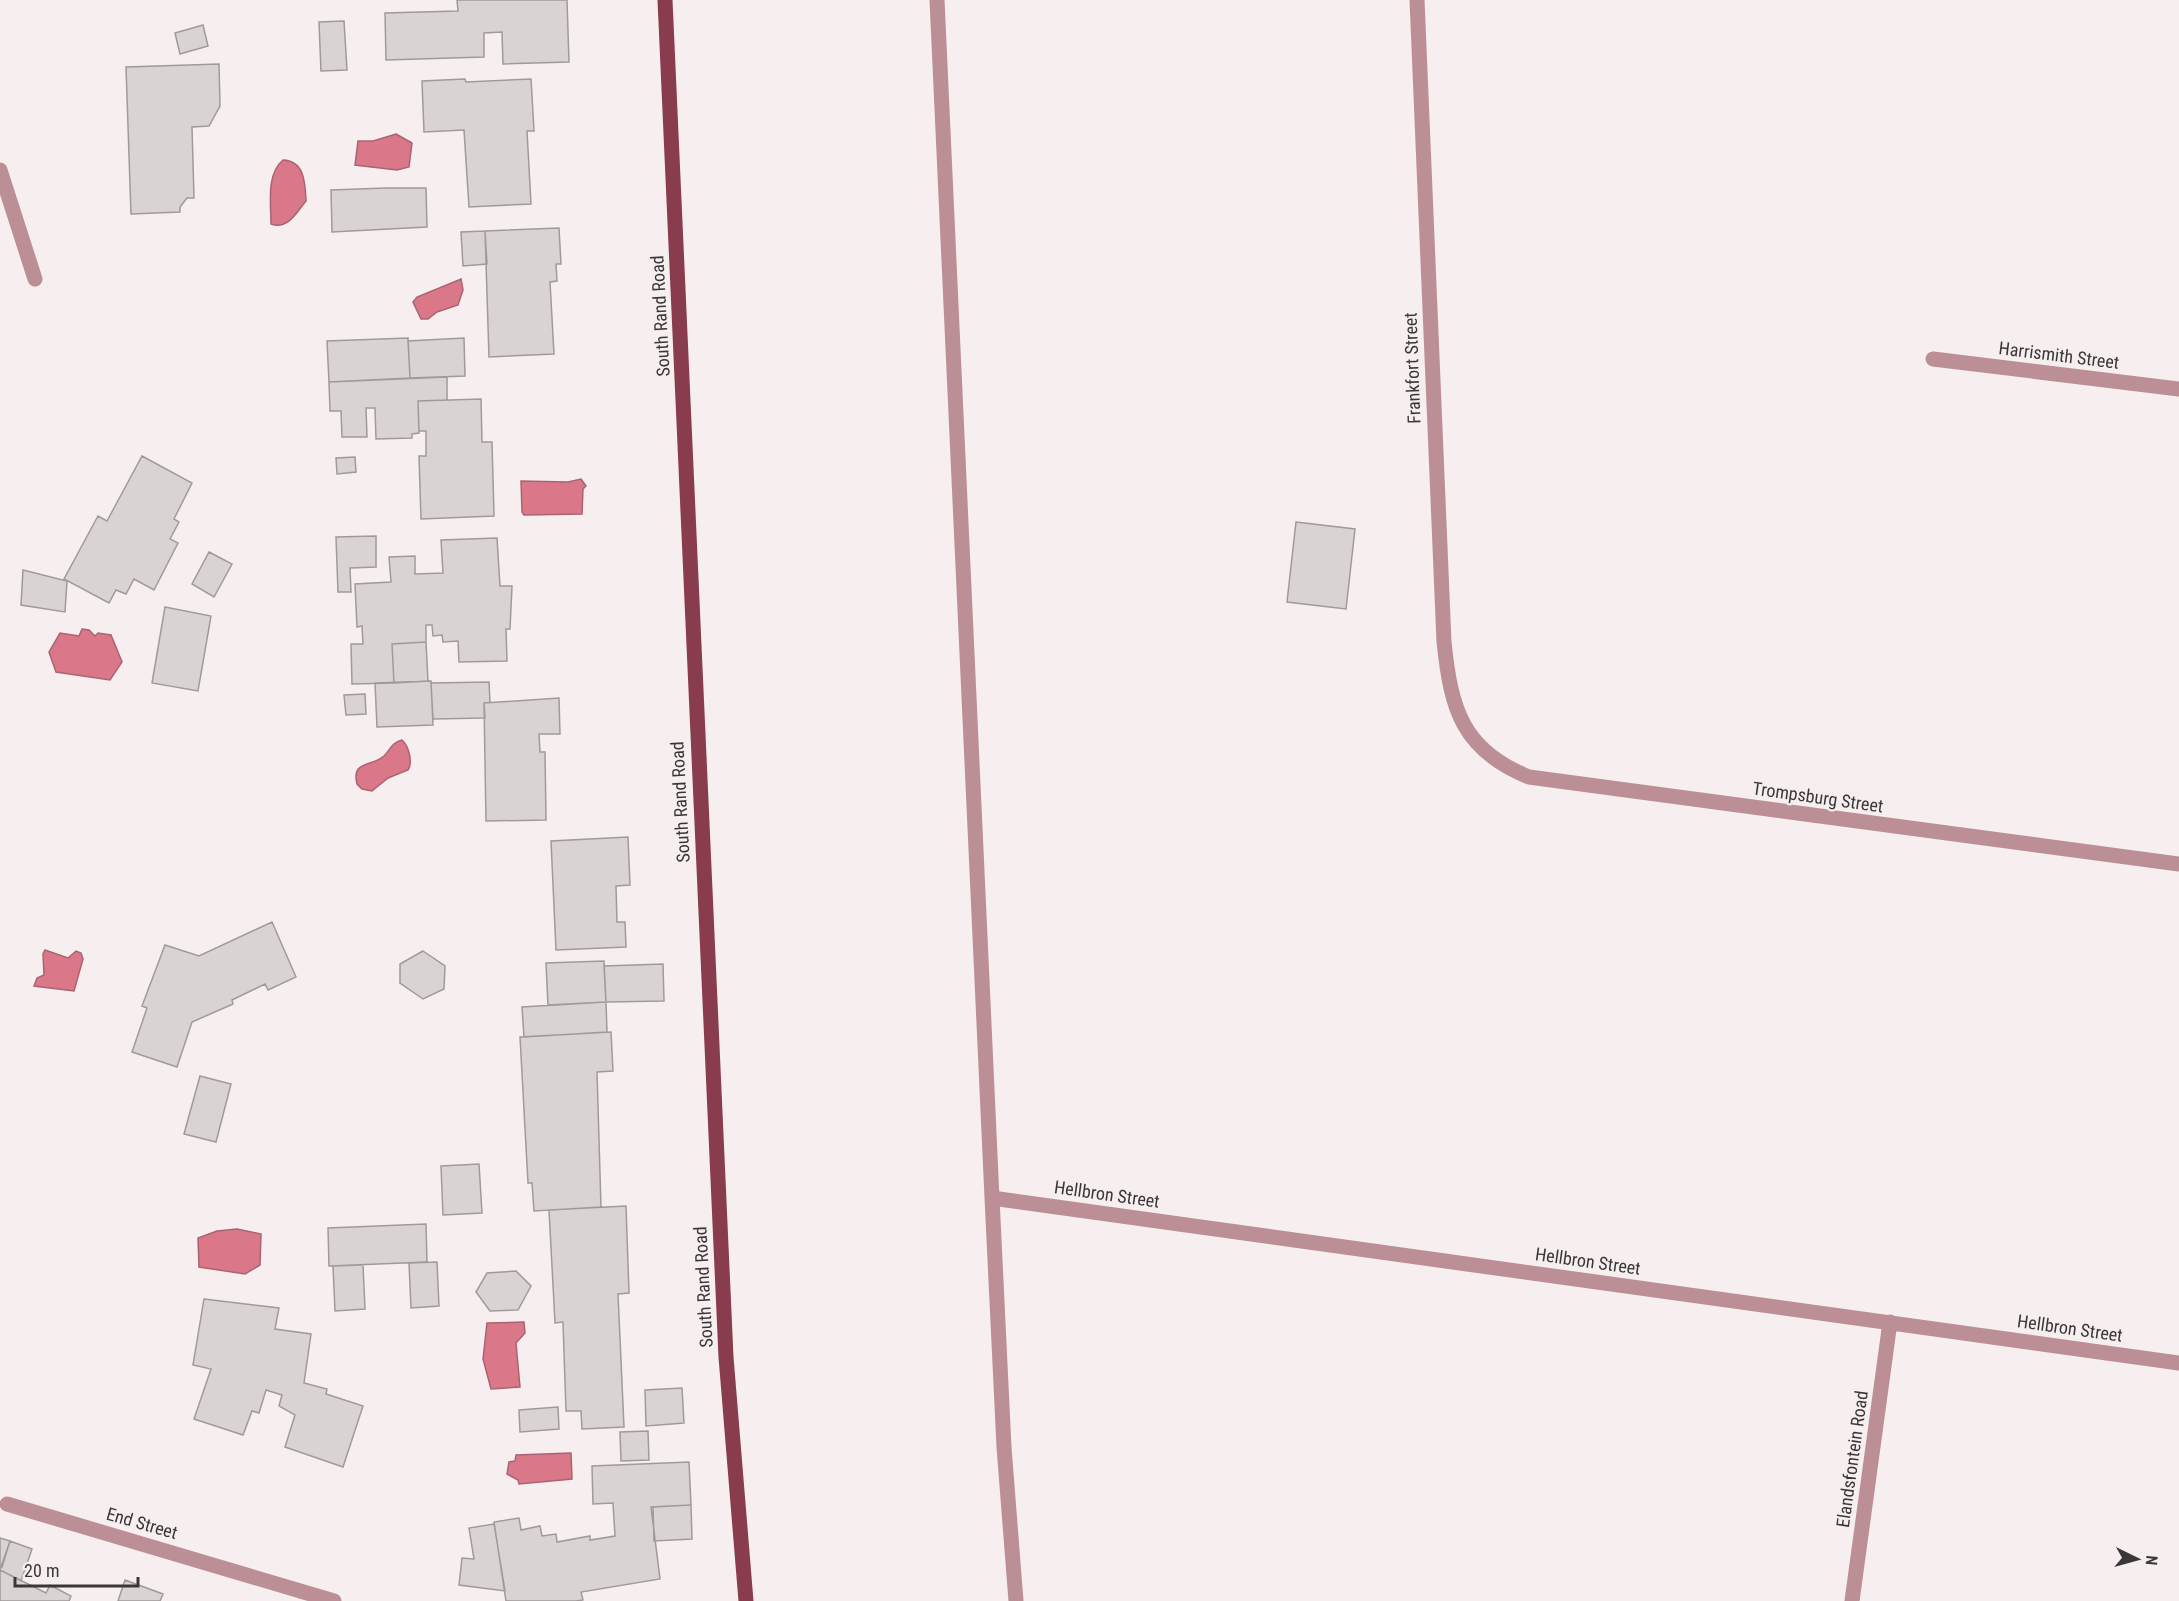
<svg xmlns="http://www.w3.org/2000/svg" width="2179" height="1601" font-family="'Roboto Condensed',sans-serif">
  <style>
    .water { fill: #da788a; stroke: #aa6471; stroke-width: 1.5 }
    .building { fill: #dad3d4; stroke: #a19a9a; stroke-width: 1.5 }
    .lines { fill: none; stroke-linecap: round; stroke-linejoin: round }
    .minor { stroke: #bc8f96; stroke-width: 15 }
    .major { stroke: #883c4d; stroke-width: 15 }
    .labels { text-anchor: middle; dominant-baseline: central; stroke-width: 4.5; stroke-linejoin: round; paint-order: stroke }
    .street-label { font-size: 18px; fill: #3a3738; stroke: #f6eeef }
  </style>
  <rect width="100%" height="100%" fill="#f6eeef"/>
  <path class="water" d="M396,134L412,143L409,167L397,170L355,165L358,141H373Z
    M283,160C305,161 305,183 306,201C296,213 288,230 271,224C271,204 266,174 283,160Z
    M461,279L463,290L458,305L437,312L428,319H421L413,302L417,297Z
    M581,479L586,486L583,489L582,514L524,515L522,512L521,481L568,482Z
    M82,629L89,630L95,636L98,633L111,635L122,662L110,680L56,672L49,652L60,633L79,636Z
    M402,740C409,746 413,763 408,770L388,778L372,791L362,789L357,784C351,760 372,767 384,756C391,749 391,743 402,740Z
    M45,950L68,958L76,951L81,953L83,959L74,991L34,986L37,978L44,975L43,954Z
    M237,1229L261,1234L260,1265L245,1274L199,1267L198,1238L217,1231Z
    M524,1322L525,1333L516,1343L520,1387L491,1389L483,1359L487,1323Z
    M571,1453L572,1479L519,1484L518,1480L507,1474L509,1462L515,1461L516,1455Z"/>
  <path class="building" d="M457,0H567L569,62L503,64L502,32L484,33V57L386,60L385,13L458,11Z
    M344,21L347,70L321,71L319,22Z
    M203,25L208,46L180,54L175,33Z
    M219,64L220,106L209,126L192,127L194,198H187L180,207V212L131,214L126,67Z
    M465,79L466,82L531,79L534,131H527L531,204L469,207L464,130L424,132L422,81Z
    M386,188H426L427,227L332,232L331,190Z
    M559,228L561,264H556L557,281L550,282L554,354L489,357L485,231Z
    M485,231L487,264L463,266L461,232Z
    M408,338L410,378L329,382L327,341Z
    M464,338L465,376L410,378L408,341Z
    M447,377V400L418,401L419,433L412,434V438L376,439L375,408H366L367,437H342L341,411H330L329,382Z
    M481,399L482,442H492L494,516L421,519L419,456H426V431H419L418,401Z
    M142,456L192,483L174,519L179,522L170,539L178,543L154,590L134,579L126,594L116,590L109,603L64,579L98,516L107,521Z
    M355,457L356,472L337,474L336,458Z
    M1296,522L1355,529L1346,609L1287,602Z
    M376,536V567L350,568L351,592H338L336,537Z
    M497,538L500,586H512L510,629H506L507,661L459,662L458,641L443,642L442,635L433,636L432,625H426V642L392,644L394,683L352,684L351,644H363L362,626L357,627L355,584L391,582L389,557L415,556V574L443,573L441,540Z
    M209,552L232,564L214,597L192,584Z
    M23,570L67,581L65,612L21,605Z
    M165,607L211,616L198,691L152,683Z
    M426,642L428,681L394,683L392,644Z
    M431,681L433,725L377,727L375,683Z
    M489,682L490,703H484L485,718L433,719L431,683Z
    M365,694L366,714L346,715L344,695Z
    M559,698L560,734H539L540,752H545L546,820L486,821L484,703Z
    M628,837L630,885L616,886L617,922H625L626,947L556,950L551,841Z
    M272,922L296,977L268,990L265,984L232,1000L233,1004L192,1022L177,1067L132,1052L147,1008L142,1006L165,945L199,956Z
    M423,951L445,966L444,989L423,999L400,983V964Z
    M604,961L606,1002L548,1005L546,963Z
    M663,964L664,1001L606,1002L604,966Z
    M606,1002L607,1032L524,1037L522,1007Z
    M611,1032L613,1071L597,1072L601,1207L534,1211L532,1183H528L520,1037Z
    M200,1076L231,1084L216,1142L184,1134Z
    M479,1164L482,1213L443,1215L441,1166Z
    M626,1206L629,1293L618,1294L624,1427L582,1429L581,1411H566L563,1322L555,1323L549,1210Z
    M426,1224L427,1262L329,1266L328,1228Z
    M437,1262L439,1306L411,1308L409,1263Z
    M363,1265L365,1309L335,1311L333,1266Z
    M516,1271L531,1286L518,1310L490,1311L476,1292L487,1273Z
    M204,1299L279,1308L275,1329L311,1334L304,1383L327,1389L326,1394L363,1406L343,1467L285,1447L295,1415L279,1406L282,1395L266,1390L259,1413L252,1411L243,1435L194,1419L211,1369L193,1365Z
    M682,1388L684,1423L646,1426L645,1390Z
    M558,1407L559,1429L520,1432L519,1410Z
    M648,1431L649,1460L621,1461L620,1432Z
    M689,1462L691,1505L651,1507L660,1579L581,1592L583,1600L576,1601H506L494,1522L519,1518L521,1530L540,1526L542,1536L556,1534L557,1542L590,1536V1540L615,1536L613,1503L593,1504L592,1466Z
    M691,1505L692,1539L654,1541L653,1507Z
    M494,1524L505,1591L459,1585L462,1558L474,1559L469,1528Z
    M0,1538L10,1541L2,1567L0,1566Z
    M10,1541L32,1549L21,1581L0,1570Z
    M0,1570L46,1593L50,1585L71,1596L69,1601H0Z
    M125,1580L163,1594L160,1601H118Z"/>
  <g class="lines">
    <path class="minor" d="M937,0L992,1198L1004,1447L1016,1601
      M1417,0L1444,642C1451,709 1462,750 1529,777L2179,864
      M0,170L35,279
      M1933,359L2179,389
      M992,1198L2179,1363
      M7,1504L334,1601
      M1852,1601L1890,1322"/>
    <path class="major" d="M665,0L726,1357L746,1601"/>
  </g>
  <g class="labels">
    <g class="street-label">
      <text transform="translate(660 316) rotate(-93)">South Rand Road</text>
      <text transform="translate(2059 355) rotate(7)">Harrismith Street</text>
      <text transform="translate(1412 368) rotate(-92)">Frankfort Street</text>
      <text transform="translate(1818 797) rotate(8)">Trompsburg Street</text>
      <text transform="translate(680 802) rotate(-93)">South Rand Road</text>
      <text transform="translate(1107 1194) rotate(8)">Hellbron Street</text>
      <text transform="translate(1588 1261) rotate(8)">Hellbron Street</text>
      <text transform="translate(703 1287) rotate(-93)">South Rand Road</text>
      <text transform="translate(2070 1328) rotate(8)">Hellbron Street</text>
      <text transform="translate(1852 1459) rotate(-82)">Elandsfontein Road</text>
      <text transform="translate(142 1523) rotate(16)">End Street</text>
    </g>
  </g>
  <g transform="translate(2137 1559) rotate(95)" stroke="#f6eeef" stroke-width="4.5" paint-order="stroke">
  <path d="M0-4.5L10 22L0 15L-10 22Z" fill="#3a3738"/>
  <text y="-9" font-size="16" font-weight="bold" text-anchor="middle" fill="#3a3738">N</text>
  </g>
  <path d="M15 1577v9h123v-9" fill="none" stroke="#3a3738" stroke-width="3"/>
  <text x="24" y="1577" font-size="18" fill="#3a3738" stroke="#f6eeef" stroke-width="4.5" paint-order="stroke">20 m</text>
</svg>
